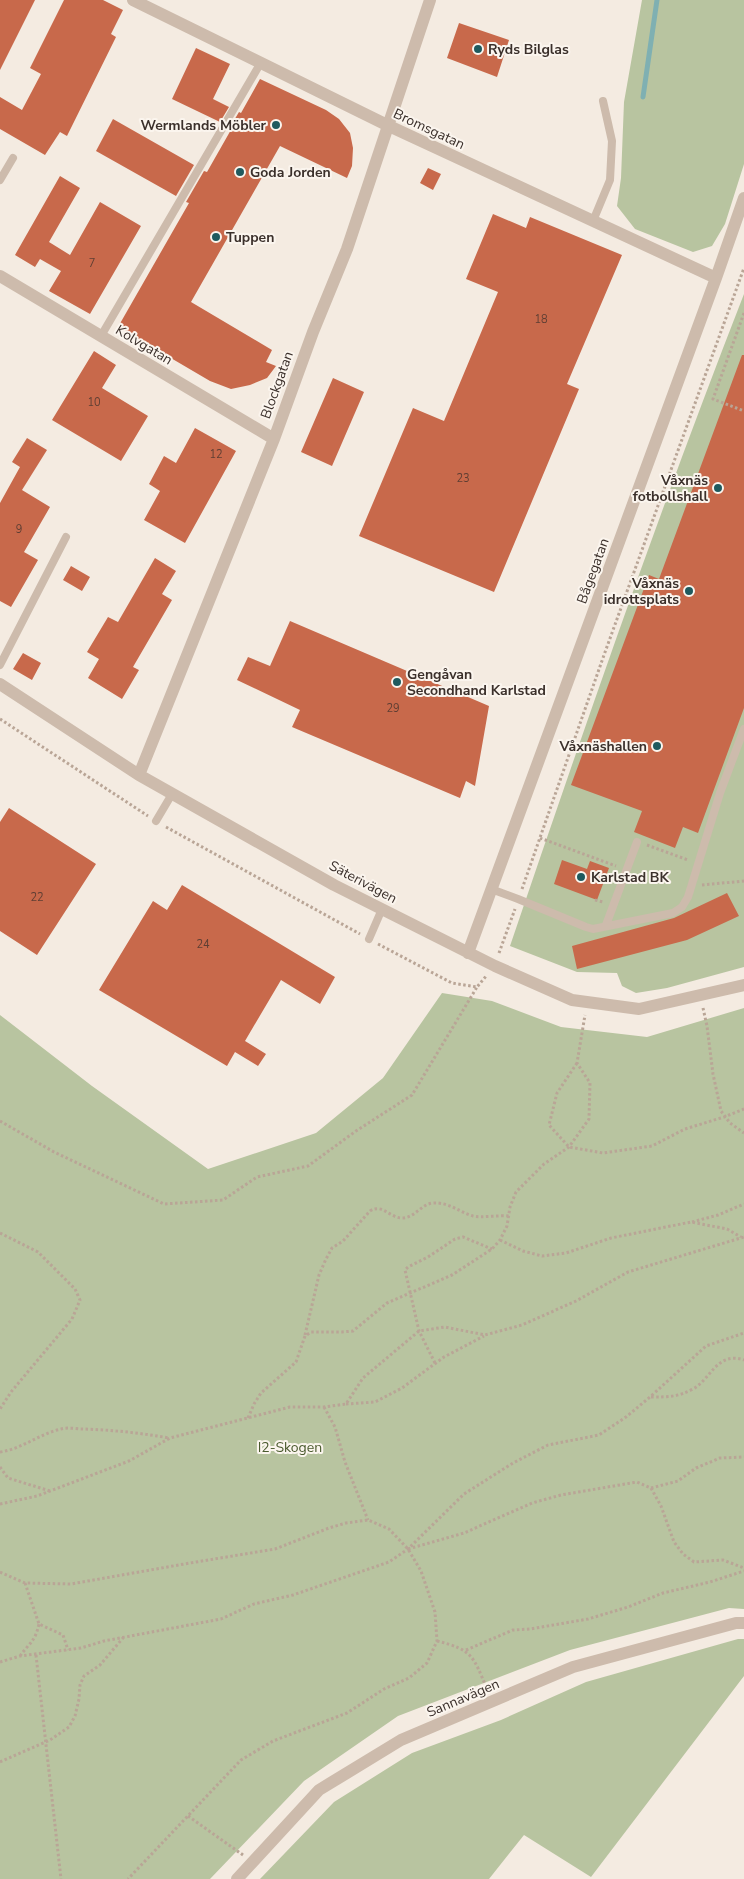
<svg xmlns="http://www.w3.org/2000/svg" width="744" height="1879" font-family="'Nunito Sans',sans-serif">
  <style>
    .green { fill: #b8c4a0 }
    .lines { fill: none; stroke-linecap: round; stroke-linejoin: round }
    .stream { stroke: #7fb0b2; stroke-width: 5 }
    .building { fill: #c8694b }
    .path { stroke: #b9a596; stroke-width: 3; stroke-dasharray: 2.5 2.5; stroke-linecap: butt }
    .lane { stroke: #cdbbac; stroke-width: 8 }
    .street { stroke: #cdbbac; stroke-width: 12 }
    .poi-dot { fill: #1f5a5e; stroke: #fbf5ee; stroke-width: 2 }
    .labels { text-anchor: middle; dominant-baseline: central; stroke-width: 4; stroke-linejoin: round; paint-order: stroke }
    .number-label { font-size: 11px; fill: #5e3e33 }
    .poi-label { font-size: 14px; font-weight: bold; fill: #3b302b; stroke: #fbf5ee; text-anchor: start }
    .street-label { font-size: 14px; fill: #3b302b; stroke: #fbf5ee }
    .park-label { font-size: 14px; fill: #4a5a2e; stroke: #fbf5ee }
  </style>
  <rect width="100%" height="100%" fill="#f4ebe1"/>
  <path class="green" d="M642,0H744V164L725,224L712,246L693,252L635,229L617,206L621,178L624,102Z
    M744,294V967L667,988L636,993L622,986L617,973L577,972L510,946C584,728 660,509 744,294Z
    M442,993L492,1001L561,1027L647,1037L744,1008V1609L729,1608L570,1650L398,1716L304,1781L210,1879H0V1015L92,1086L208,1169L316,1133L383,1078Z
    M738,1639H744V1676L591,1877L524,1835L489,1879H260L334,1802L412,1753L501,1720L586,1682Z"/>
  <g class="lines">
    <path class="stream" d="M643,97L657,0"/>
  </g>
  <path class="building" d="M0,0H35L0,70Z
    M64,0H103L123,10L111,34L116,37L67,136L60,132L45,155L0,129V97L22,110L41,74L30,68Z
    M459,23L509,40L497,77L447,58Z
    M196,48L230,64L213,99L229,107L220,122L172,99Z
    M260,79L326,110L339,119L350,133L353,148L352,166L347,178L280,146L191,302L272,350L266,362L276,366L267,378L250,385L231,389L210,381L118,327L189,203L186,202L204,171L207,172L232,128L230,127L239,112L241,113Z
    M113,119L194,165L176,196L96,151Z
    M428,168L441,174L433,190L420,183Z
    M60,176L80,188L49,242L70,255L100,202L141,226L90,314L49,291L61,271L40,259L35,267L15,255Z
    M493,214L526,228L530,217L622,255L567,384L579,389L494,592L359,536L413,408L444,421L498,292L466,279Z
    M94,351L116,365L102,388L148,416L121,461L52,420Z
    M742,355H744V708L698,833L683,827L675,848L634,832L642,811L571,785L649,575L659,579Z
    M333,378L364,392L332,466L301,452Z
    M195,428L236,451L185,543L144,520L160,491L149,484L164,456L176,463Z
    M27,438L47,450L22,490L50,507L24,552L38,560L11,607L0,601V503L20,467L12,462Z
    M155,558L176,571L162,594L172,600L133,667L139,670L122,699L88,678L99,659L87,652L108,617L118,622Z
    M71,566L90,577L82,591L63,580Z
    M290,621L489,706L475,786L466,781L460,798L292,727L300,710L237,680L248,657L270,666Z
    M23,653L41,663L32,680L13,669Z
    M9,808L96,864L37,955L0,931V822Z
    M562,860L587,869L590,861L609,868L597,900L554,884Z
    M182,885L335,977L320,1004L281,980L245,1041L266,1054L258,1066L235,1052L227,1066L99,990L153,901L167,910Z
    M727,893L739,916L687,940L577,969L572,946L674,918Z"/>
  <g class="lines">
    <path class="path" d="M744,313L713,399L744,411
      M0,719L148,816
      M166,827L360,934
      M540,838L616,866
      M647,845L688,860
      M702,885L744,881
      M522,889L604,655L744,268
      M595,900L603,902
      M378,944L452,983L477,987L487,975
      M499,953L515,909
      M703,1008L707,1026L713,1074L721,1111L730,1123L744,1133
      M577,1063L557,1093L549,1125L569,1147L603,1153L652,1146L685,1129L724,1117L744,1109
      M0,1121L54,1152L164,1204L223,1200L257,1177L308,1166L356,1131L412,1095L477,987
      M692,1222L718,1215L744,1204
      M0,1233L38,1252L75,1289L80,1300L72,1319L11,1392L0,1409
      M500,1240L523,1251L542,1256L566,1253L611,1238L691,1222L727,1229L741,1237
      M305,1335L319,1275L326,1259L332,1248L343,1241L370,1211C382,1203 390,1218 402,1218C415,1218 421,1204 433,1203C449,1202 459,1212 473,1216C481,1218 499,1215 509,1216
      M435,1363L419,1331L405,1270L408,1267L428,1257L455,1239L463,1237L492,1249
      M651,1397C668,1397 678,1397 693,1389C711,1379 717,1351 744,1360
      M346,1404L375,1402L402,1388L444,1357L484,1336
      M324,1407L335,1427L345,1462L368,1520
      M248,1418L254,1404L261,1393L296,1362L305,1336L311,1332H342L353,1331L387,1303L452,1275L492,1249L500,1240L507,1226L510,1207L516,1192L544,1164L569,1147L589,1119L590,1083L577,1063L585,1015
      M0,1452C22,1449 39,1434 61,1429C68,1427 77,1429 84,1429C113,1430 141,1433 169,1438
      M0,1467L8,1478L50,1491
      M651,1488L678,1481L696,1468L720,1458L744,1457
      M0,1504L37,1496L129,1461L170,1438L290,1407H324L346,1404L363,1378L419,1331L445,1327L485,1335L522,1325L576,1301L628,1272L744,1237
      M408,1549L464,1533L532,1503L561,1495L637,1482L651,1488L661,1506L674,1542L683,1554L694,1562L723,1560L744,1568
      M0,1572L25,1583L71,1584L190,1563L275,1549L329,1528L346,1523L368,1520L389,1529L408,1549L421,1571L435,1612L437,1641L427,1663L409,1678L384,1689L347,1713L273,1741L241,1760L128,1879
      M25,1583L39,1624L63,1635L68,1650
      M437,1641C473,1650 473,1656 487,1689
      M466,1650L513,1630L530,1629L588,1619L628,1607L663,1593L710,1582L744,1571
      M36,1655L61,1879
      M20,1656C30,1642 35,1642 39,1624
      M0,1662L20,1656L81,1648L104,1641L221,1619L254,1604L293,1595L389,1562L408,1549L464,1494L513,1463L548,1445L599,1435L626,1417L650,1397L706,1346L744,1333
      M0,1762L50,1740L69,1727L75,1716L79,1699L80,1685L84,1676L100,1665L123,1638
      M188,1816L243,1855"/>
    <path class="lane" d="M0,180L13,158
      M593,221L610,180L612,141L603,101
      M101,336L260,64
      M0,665L66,537
      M156,821L172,794
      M491,889L518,899L586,927L593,929L673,913L682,907L688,897L720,793L744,729
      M606,925L637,842
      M369,939L382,909"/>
    <path class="street" d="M133,0L389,126L716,278
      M0,276L274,439
      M0,684L139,775L334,885L495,966L572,1000L639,1009L744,985
      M139,775L274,439L313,332L347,249L430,0
      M468,953L716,278L744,198
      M237,1879L319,1790L401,1740L573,1667L736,1623H744"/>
  </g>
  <g class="poi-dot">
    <circle cx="478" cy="49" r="5"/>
    <circle cx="276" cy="125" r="5"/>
    <circle cx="240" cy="172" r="5"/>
    <circle cx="216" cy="237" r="5"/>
    <circle cx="718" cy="488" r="5"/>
    <circle cx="689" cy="591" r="5"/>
    <circle cx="397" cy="682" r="5"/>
    <circle cx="657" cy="746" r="5"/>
    <circle cx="581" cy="877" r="5"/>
  </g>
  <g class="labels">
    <g class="number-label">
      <text x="92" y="263">7</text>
      <text x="541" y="319">18</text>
      <text x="94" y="402">10</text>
      <text x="216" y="454">12</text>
      <text x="463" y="478">23</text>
      <text x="19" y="529">9</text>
      <text x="393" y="708">29</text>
      <text x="37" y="897">22</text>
      <text x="203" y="944">24</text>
    </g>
    <g class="poi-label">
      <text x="488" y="49">Ryds Bilglas</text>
      <text x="266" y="125" text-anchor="end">Wermlands Möbler</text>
      <text x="250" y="172">Goda Jorden</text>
      <text x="226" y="237">Tuppen</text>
      <text x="708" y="480" text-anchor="end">Våxnäs<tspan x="708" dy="16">fotbollshall</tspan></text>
      <text x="679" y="583" text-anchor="end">Våxnäs<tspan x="679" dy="16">idrottsplats</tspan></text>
      <text x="407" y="674">Gengåvan<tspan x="407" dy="16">Secondhand Karlstad</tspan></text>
      <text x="647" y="746" text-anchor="end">Våxnäshallen</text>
      <text x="591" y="877">Karlstad BK</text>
    </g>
    <g class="street-label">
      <text transform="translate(429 129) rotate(25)">Bromsgatan</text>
      <text transform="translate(144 345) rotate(31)">Kolvgatan</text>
      <text transform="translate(277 385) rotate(-70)">Blockgatan</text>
      <text transform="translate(593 571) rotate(-70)">Bågegatan</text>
      <text transform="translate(363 882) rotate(28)">Säterivägen</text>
      <text transform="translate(463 1698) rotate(-23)">Sannavägen</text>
    </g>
    <g class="park-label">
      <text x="290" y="1447">I2-Skogen</text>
    </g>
  </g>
</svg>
